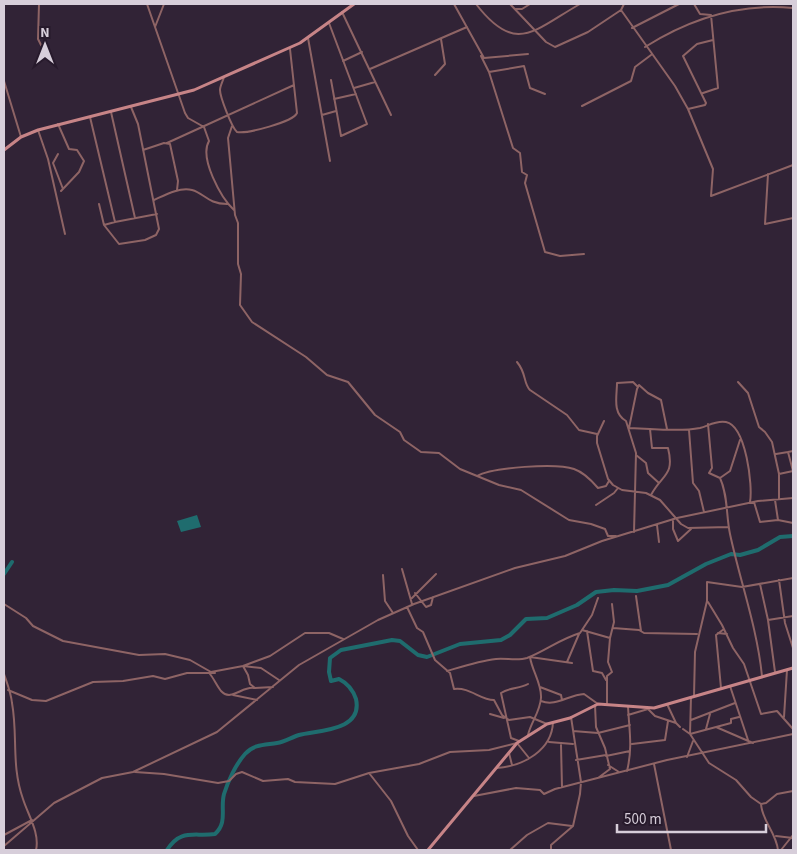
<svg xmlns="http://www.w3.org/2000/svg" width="797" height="854" font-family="'Source Sans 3',sans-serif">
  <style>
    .water { fill: #1f6c6e }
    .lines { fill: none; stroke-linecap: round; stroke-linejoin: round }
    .river { stroke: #1f6c6e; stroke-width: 4 }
    .street { stroke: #8e6465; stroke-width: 2 }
    .secondary { stroke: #c78487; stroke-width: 3 }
  </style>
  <rect width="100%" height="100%" fill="#312336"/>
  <path class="water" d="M197,515L201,527L181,532L177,521Z"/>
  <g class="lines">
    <path class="river" d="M4,574L12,562
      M167,850C181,828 194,837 215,834C228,822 220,809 224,794C228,781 236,764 245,754C254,744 265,745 277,743C285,742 292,737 299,735C319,730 363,731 356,699C353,690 347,683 339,679L331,681L329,672L330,658L341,650L392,640L400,641L418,655L427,657L460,644L501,640L510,635L526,619L547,618L577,605L596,592L614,590L637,591L668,585L706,564L731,554L740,555L758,550L780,537L793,536"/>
    <path class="street" d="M39,4L38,39L41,45L52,58
      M147,4L185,113L188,118L204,127L209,141C199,158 221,198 234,210
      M454,4L484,58L528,54
      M476,4C516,56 534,30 580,4
      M510,4L546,42L555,47L588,32L621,10
      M624,4L621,10L675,86L688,109L713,169L711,196L793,165
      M694,4L700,14L711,15L718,88L703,93
      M515,9H522L530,4
      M342,12L391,115
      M329,23L367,124L341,136L331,80
      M155,27L164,4
      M632,28L679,4
      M308,38L330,161
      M645,47C691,18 740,3 793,8
      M481,56L489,72L524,66L530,88L545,94
      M343,61L362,52
      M370,69L467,27
      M489,72L513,148L520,153L522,172L527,175L525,183L545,252L560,256L584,254
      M435,75L445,64L441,39
      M224,77C223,81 220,86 220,90C220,97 232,128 237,132C247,134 293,122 297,113L290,49
      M4,81L21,137
      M354,88L375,82
      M334,99L356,94
      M582,106L631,81L635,67L651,55
      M688,109L705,105L706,103L683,56L697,44L713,40
      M111,112L135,218
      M322,115L336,111
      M90,117L115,222L104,225
      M58,124L69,149L77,150L84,161L79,172L61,191
      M232,126L228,138L235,215L238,223V264L241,274L240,305L252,322L306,357L327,375L348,382L375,415L400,432L404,440L421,452L439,453L460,469L499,485L521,490L569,520L591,524L605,529L608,536H616
      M38,130L48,159L65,234
      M167,143L294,85
      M143,150L164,143L170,144L178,181L177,190
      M58,154L53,163L63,189
      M768,174L765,224L793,218
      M154,200C165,195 179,187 192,190C204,193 208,204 227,204
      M99,204L104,225L119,244L145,240L156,235L159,229L138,124L131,107
      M115,222L157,214
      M517,362C527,374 523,383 530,390L567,415L579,430L597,434
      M738,382L748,393L759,427L765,432L772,442L779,474
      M604,421L597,436V443L608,479L613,485L622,490L646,493L660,500L681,524L688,528L728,527
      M708,424L712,468L709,473L720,478C728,495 726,515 730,534C740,581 757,627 762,676
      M650,429C666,430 685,431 700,428C708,426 716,420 726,422C746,426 753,486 750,502
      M689,430L693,483L699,491L704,512
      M793,451L788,452L793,471
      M776,454L788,452
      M636,455L646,463L648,473L659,483
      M477,476C492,467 557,463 574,469C583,472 592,481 598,488L606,486L609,481
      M720,478L730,471L740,440
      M651,495C662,474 675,476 668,448H652L650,429L629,428L637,389L639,385L648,393L661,400L667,429
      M779,499V474L793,471
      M775,500L778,520L793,523
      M754,502L760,522L778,520
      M596,505L614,493L618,488
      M673,519V529L678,541L691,529
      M657,525L659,542
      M634,532L636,453L626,421C612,413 617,396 617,383L633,382L637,386
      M402,569L412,604
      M383,575L385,601L393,613
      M779,580L785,623L793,648
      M760,584L768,620L775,672
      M415,593L426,607L431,605L433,597
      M636,596L641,631
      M412,598L436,574
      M708,602L722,625L733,648L744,664L761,714L777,711L793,729
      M4,604L26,618L33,626L63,641L139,655L165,654L190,660L211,672L243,666L261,668L279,680
      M407,607L417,628L423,632L435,660L450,673L454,689C470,687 480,700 494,700L502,715L509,720L530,717L547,724
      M768,620L793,616
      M613,628L639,630L644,633L697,634
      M582,630L592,615L598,598
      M587,631L593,671L602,673L606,680
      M718,633L727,634
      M610,638L614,622L612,604
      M567,662L579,634
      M447,671C464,666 479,661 496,659C506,658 518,661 527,658C547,650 558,640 580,633L582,630L610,638L608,662L612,672L607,676V703
      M4,674C7,683 11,693 12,703C18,736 11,765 23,799C28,815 40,833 36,850
      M210,674C214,679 217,686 221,691C231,702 242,686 254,688
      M730,686L748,740
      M273,687L255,688L250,684L248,675L243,666L270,656L305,633H329L343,639
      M540,687L561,695L562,700
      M721,688L716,635L724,629
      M8,690L32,700L46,701L93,682L123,681L153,676L165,679L187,673H215
      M233,695L257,700
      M694,696L695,652L707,601V582L742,587L793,578
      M541,701C556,707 568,695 584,694L598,704
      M667,704L676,723L680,727
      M595,705L596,727L605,748L610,769L598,778
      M648,709L655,716L676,723
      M490,714L504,718
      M628,715L648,709
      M784,717L787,670
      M691,720L735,703
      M716,727L753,743
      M683,729L690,734L709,763L736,780L751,797L761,804L766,803L777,794L793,791
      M706,729L710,714
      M573,731L598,733L630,725
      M690,734L731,723V719L739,717
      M690,734L691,697
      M528,735C531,722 540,712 541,698C542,684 532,671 530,657L572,663
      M519,741L511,738L501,693C510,687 519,689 528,684
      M549,742L573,744
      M632,744L665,740L668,721
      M561,745L562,787
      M509,753L512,765
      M606,756L630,751
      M687,757L693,741
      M576,760L606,755
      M654,764L671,850
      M608,765L619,772
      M497,768C524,766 552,750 553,722
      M627,771C633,747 629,729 628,706
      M135,772L164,774L218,783L229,781L236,774L242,772L263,781L288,779L295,782L335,784L369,773L419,764L450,752L489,750L517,743L529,758
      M369,773L391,801L408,836L418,850
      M474,796L516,788L540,790L544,794L555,789L667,760L793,734
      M761,804C762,821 776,832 778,850
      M4,835L32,820
      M776,836L793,838
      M4,846L54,803L102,778L133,772L217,732L299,665L378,620L414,604L515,568L565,556L602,541L677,518L758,501L793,498
      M510,850L527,835L548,823L572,826
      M551,850V845L573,826L580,794L581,782L571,717
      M781,850L793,835"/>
    <path class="secondary" d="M4,150L21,137L38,130L194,90L300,43L354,4
      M428,850L517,743L547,724L570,718L598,704L654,708L793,668"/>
  </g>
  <rect width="797" height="854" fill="none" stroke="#d7ceda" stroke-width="10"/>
  <g transform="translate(45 45)" stroke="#271a2c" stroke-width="4" paint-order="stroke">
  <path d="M0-4L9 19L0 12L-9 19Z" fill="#d7ceda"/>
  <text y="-8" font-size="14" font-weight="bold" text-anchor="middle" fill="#d7ceda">N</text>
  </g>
  <path d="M617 824v8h149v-8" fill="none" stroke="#d7ceda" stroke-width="2.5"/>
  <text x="624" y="824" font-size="15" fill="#d7ceda" stroke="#271a2c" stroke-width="4" paint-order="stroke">500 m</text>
</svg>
